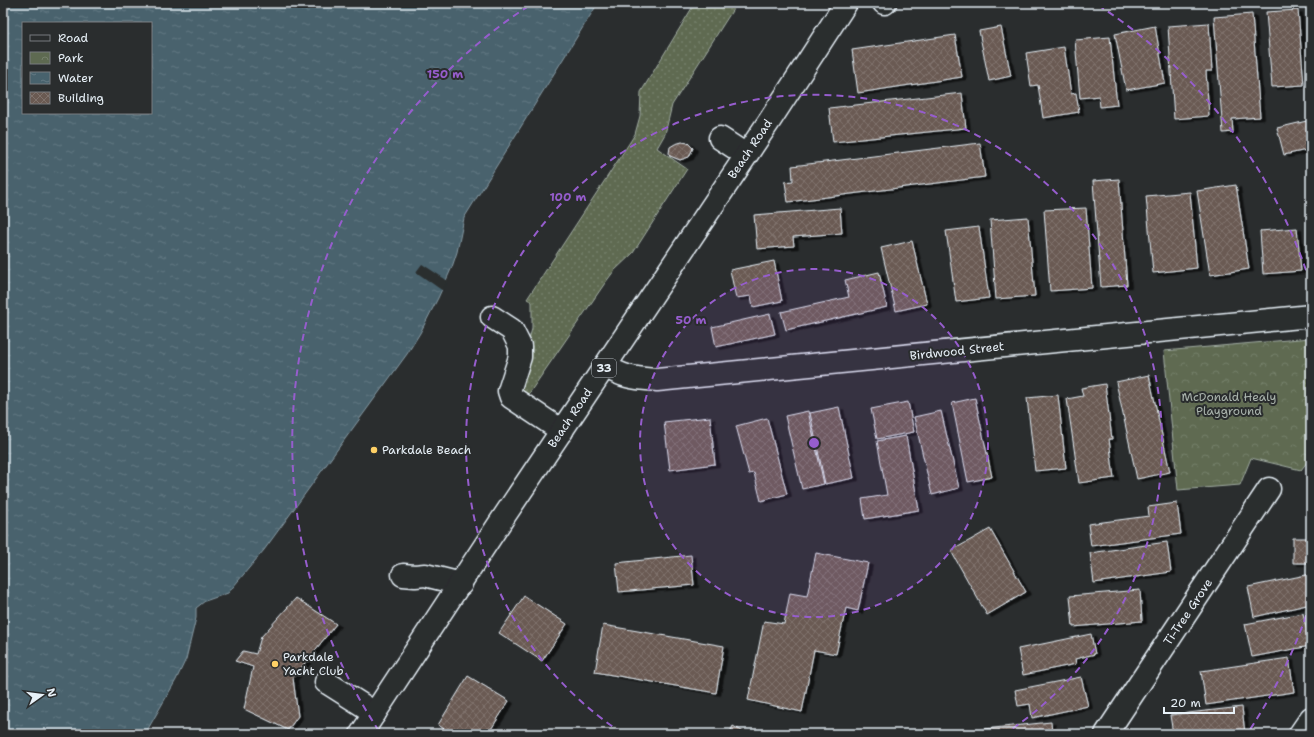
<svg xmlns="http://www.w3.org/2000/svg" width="1314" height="737" font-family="'Shantell Sans',sans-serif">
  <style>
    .grass { fill: url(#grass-dots); stroke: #a3aea4 }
    .park { fill: url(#park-crowns); stroke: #a3aea4 }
    .water { fill: url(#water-ripples); stroke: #889ba5; fill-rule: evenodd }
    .pier { fill: #2a2d2e }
    .building { fill: url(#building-cross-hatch); stroke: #e8f1f8; filter: url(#shadow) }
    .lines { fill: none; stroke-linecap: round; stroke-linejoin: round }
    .minor-casing { stroke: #e8f1f8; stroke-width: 25 }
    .major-casing { stroke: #e8f1f8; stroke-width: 25 }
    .minor { stroke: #2a2d2e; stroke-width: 22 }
    .major { stroke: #2a2d2e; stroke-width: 22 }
    .ring { fill: none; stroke: #965dcd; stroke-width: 2; stroke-dasharray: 7 5 }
    .poi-dot { fill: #ffd166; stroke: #2a2d2e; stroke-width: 1.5 }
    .labels { text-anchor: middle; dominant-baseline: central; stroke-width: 4; stroke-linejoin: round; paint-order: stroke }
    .shield { fill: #2a2d2e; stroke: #afb6bb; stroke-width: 1 }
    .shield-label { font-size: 11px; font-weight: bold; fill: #e8f1f8 }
    .street-label { font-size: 12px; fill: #e8f1f8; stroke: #2a2d2e }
    .park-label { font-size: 12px; fill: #aab4ad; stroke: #2a2d2e }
    .poi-label { font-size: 12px; fill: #e8f1f8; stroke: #2a2d2e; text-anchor: start }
    .centre { fill: #965dcd; stroke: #2a2d2e; stroke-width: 2 }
    .ring-label { font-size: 12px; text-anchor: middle; font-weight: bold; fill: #965dcd; stroke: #2a2d2e; stroke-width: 4; stroke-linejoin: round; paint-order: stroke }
  </style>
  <defs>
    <pattern id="grass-dots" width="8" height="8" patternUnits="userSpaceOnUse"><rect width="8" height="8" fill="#5e6a51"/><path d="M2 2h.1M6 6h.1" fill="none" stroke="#75806b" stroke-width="1.8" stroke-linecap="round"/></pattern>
    <pattern id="park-crowns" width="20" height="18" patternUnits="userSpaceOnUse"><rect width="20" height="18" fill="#5e6a51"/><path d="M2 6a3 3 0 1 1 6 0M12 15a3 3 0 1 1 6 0" fill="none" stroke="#75806b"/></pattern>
    <pattern id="water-ripples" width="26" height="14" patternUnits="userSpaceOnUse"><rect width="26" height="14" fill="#48626d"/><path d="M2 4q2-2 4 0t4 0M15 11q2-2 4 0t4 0" fill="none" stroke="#627983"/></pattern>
    <pattern id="building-cross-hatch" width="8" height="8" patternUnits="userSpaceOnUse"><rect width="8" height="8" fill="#6a5a52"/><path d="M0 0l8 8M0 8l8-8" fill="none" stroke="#7f726c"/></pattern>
    <filter id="shadow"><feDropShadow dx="4.5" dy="2.5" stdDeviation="0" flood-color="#0009"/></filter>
  </defs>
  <rect width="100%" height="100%" fill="#2a2d2e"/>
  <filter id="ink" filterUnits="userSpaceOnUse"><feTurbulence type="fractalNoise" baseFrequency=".025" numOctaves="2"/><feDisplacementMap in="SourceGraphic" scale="8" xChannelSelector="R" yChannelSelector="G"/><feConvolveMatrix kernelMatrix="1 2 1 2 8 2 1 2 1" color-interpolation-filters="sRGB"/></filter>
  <g filter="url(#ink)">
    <path class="grass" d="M695,3H737L672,105L665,134L657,148L687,169L633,253L614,271L605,283L528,395L519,391L518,377L532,329V302L527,299L630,142L635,134L640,116L641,92Z"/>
    <path class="park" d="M1310,338L1311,353V457L1301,470L1251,458L1240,485L1178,490L1164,351Z"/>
    <path class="water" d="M3,3H598L464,218L457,252L452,267L438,298L420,333L407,354L264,550L228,593L205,601L196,608V618L186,659L176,680L145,734H3ZM23,23H151V113H23Z"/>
    <path class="pier" d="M422,264L448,281L443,291L416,272Z"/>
    <path class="building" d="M1298,10L1304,85L1272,87L1266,12Z
      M1252,14L1260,117L1232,119L1233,132L1223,133L1214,17Z
      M1209,23L1212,71H1206L1209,116L1174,119L1168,26Z
      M1155,26L1165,83L1126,90L1115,34Z
      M1001,27L1011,76L989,81L979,31Z
      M955,35L962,77L858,93L852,50Z
      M1110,37L1117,105L1100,107L1099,96L1080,98L1075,40Z
      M1064,47L1071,94L1076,93L1079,112L1043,118L1038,85L1031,86L1026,53Z
      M962,93L966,128L833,142L829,108Z
      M1311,120V149L1284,155L1277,128Z
      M682,142L688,143L693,148L689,157L680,160L670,156L669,153L670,147L675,144Z
      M980,143L985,177L788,202L785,182L793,181L792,166Z
      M1119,179L1127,285L1101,287L1093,181Z
      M1236,185L1249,269L1210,275L1197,191Z
      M1190,192L1197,268L1153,273L1146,196Z
      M1309,195H1311V217Z
      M840,208L842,233L793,237L794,246L757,249L754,215Z
      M1086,208L1092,288L1050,291L1044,210Z
      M1028,217L1035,296L996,299L990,220Z
      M979,227L989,298L956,302L946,231Z
      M1297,228L1301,271L1263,274L1260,231Z
      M912,241L927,304L896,311L881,248Z
      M774,261L782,301L753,307L751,296L736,298L730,270Z
      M879,272L887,307L786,330L781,312L849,297L845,280Z
      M770,314L775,334L716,347L712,327Z
      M1149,375L1170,472L1137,479L1116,382Z
      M1105,384L1112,439H1109L1114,478L1079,483L1067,399L1083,396L1081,388Z
      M1058,395L1066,468L1035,471L1027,398Z
      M975,398L992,477L968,482L952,403Z
      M908,402L914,432L877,439L871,409Z
      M839,407L854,478L825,484L810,413Z
      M808,411L824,484L802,489L785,416Z
      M941,411L959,488L932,495L914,417Z
      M710,417L715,464L670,470L664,422Z
      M767,418L787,494L761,501L754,473L749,474L736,426Z
      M906,436L919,510L865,519L862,499L887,495L877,441Z
      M1177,503L1181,534L1091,546L1088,524L1149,516L1148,507Z
      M990,529L1026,592L987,615L951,551Z
      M1293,538H1311V563H1293Z
      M1167,542L1171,572L1094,583L1090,553Z
      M816,553L868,563L858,611L846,608L836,654L814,650L802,712L748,700L764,621L784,624L790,593L807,596Z
      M691,555L694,585L619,592L616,563Z
      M1311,574V604L1254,617L1248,587Z
      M1140,590L1142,621L1073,627L1070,596Z
      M524,596L567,624L542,661L499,633Z
      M296,598L336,624L293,678L298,716L288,730L244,709L253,667L235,661L243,651L256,654L261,637Z
      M1303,613L1310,646L1252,657L1245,624Z
      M603,625L724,646L716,693L595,672Z
      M1091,634L1095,654L1075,659L1076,664L1023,675L1018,649Z
      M1289,658L1294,692L1206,705L1201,671Z
      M468,676L509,701L488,734H452L438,725Z
      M1081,677L1088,706L1032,718L1030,704L1018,706L1015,690Z
      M1242,707L1245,734H1173L1170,715Z
      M1051,722L1052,734H965V731Z
      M733,726L747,734H729Z"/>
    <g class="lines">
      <defs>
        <path id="minor" d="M884,3H885
          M720,138L746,155
          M492,317L512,330L520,346V357L509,391L511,397L562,431
          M605,366C625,378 634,378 657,380L1311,316
          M403,575L415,576L425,575L461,584
          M326,682L375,713
          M1106,734L1269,489
          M1300,734L1311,718"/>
        <path id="major" d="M361,734L505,515L770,120L846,3"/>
      </defs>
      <use href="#minor" class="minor-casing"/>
      <use href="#major" class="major-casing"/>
      <use href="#minor" class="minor"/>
      <use href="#major" class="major"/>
    </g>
  </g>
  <circle cx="814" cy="443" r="174" fill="#965dcd" fill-opacity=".12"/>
  <g class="ring">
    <circle cx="814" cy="443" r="174"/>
    <path d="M622 733A348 348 0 1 1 1006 733"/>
    <path d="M1310 604A522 522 0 0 1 1249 731M379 731A522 522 0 0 1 530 5M1098 5A522 522 0 0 1 1310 282"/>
  </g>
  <g class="poi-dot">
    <circle cx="374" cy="450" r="4"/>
    <circle cx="275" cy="664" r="4"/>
  </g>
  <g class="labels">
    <rect class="shield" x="592" y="359" width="24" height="18" rx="3"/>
    <g class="shield-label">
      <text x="604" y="368">33</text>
    </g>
    <g class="street-label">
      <text transform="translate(750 149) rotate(-56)">Beach Road</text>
      <text transform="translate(957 351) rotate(-6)">Birdwood Street</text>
      <text transform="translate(570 418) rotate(-56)">Beach Road</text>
      <text transform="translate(1188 612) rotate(-56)">Ti-Tree Grove</text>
    </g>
    <g class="park-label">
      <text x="1229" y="397">McDonald Healy<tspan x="1229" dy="14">Playground</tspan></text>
    </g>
    <g class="poi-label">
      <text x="382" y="450">Parkdale Beach</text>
      <text x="283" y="657">Parkdale<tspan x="283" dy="14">Yacht Club</tspan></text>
    </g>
  </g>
  <circle cx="814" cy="443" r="6" class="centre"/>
  <g class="ring-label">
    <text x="445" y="78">150 m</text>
    <text x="568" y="201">100 m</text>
    <text x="691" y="324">50 m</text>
  </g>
  <rect width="1314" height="737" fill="none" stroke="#2a2d2e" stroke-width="16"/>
  <rect x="8" y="8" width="1298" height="721" fill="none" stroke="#e8f1f8" stroke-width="1.5" filter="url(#ink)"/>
  <rect x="22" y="22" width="130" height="92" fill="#2a2d2e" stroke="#767b7f"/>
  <rect x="30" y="35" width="20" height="6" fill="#2a2d2e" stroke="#767b7f"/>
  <text x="58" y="42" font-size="12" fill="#e8f1f8">Road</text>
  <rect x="30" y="52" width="20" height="12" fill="url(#park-crowns)" stroke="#767b7f"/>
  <text x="58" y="62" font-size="12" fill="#e8f1f8">Park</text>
  <rect x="30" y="72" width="20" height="12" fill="url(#water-ripples)" stroke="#767b7f"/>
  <text x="58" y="82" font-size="12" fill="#e8f1f8">Water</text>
  <rect x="30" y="92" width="20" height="12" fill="url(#building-cross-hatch)" stroke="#767b7f"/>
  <text x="58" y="102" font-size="12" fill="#e8f1f8">Building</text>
  <g transform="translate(42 695) rotate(76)" stroke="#2a2d2e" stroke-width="3" paint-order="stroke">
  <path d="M0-3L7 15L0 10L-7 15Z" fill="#e8f1f8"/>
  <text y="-6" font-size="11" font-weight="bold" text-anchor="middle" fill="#e8f1f8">N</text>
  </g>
  <path d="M1164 707v6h70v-6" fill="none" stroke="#e8f1f8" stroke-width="2"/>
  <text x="1170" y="707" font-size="12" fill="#e8f1f8" stroke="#2a2d2e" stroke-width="3" paint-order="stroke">20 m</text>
</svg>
